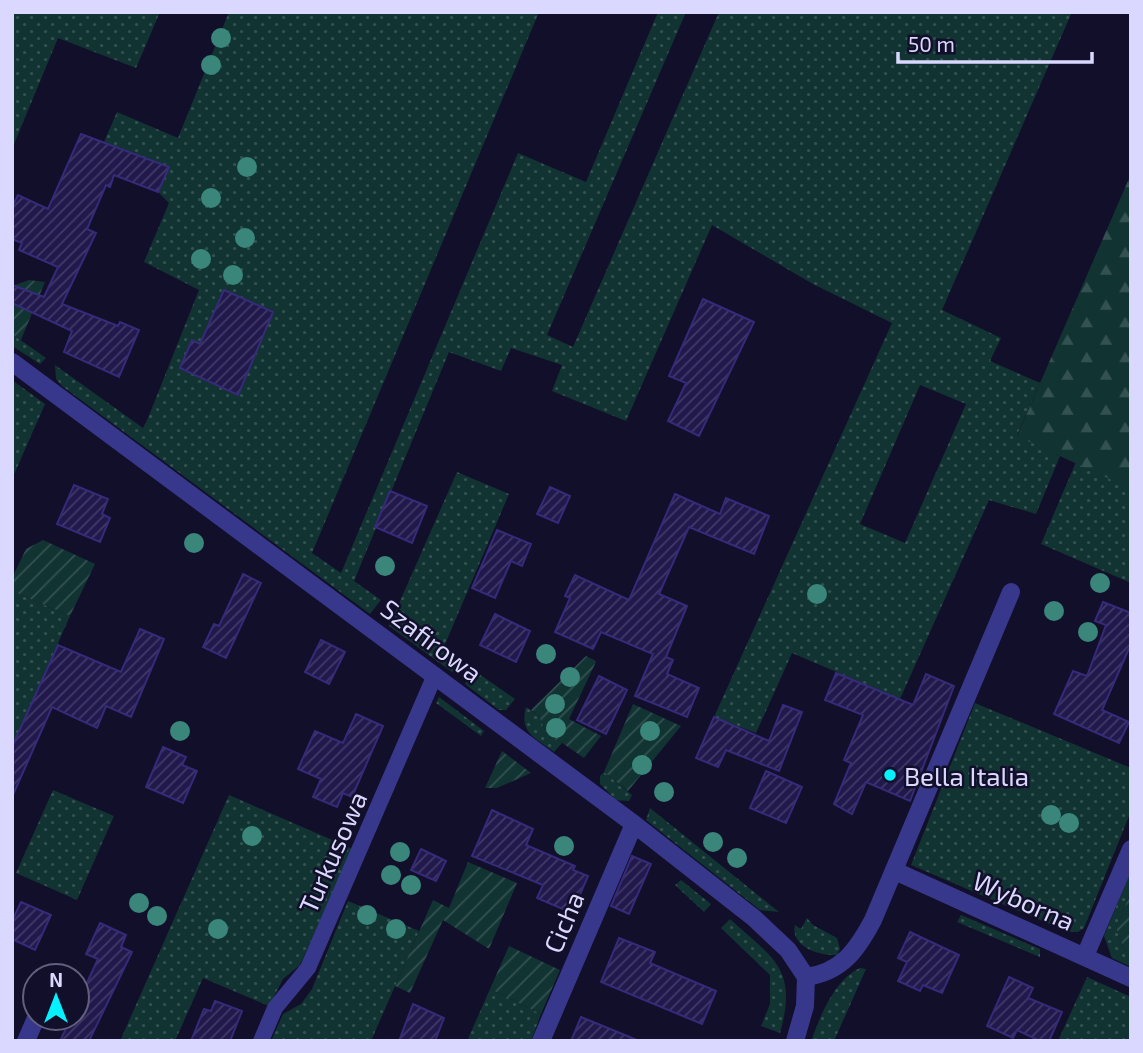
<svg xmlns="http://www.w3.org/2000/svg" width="1143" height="1053" font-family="'Exo 2',sans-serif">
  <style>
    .grass { fill: url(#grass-dots); fill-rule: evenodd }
    .forest { fill: url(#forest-firs) }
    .garden { fill: url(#garden-furrows) }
    .building { fill: url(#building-hatch); stroke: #362a7a; stroke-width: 2 }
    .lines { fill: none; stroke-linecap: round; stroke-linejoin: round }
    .lane { stroke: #37378c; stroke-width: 16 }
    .street { stroke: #37378c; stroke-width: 18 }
    .tree { fill: #3a867b }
    .poi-dot { fill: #04f1ff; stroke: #120f2a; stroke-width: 2.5 }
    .labels { text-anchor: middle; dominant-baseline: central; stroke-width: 5; stroke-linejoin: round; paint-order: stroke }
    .street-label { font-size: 26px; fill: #dad8ff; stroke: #120f2a }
    .poi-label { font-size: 26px; fill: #dad8ff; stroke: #120f2a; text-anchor: start }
  </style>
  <defs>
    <pattern id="grass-dots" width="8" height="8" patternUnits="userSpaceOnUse" patternTransform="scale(1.75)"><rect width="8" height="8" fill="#113432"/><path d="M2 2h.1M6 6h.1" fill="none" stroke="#335151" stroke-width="1.8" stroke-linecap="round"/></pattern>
    <pattern id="forest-firs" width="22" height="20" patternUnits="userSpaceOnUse" patternTransform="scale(1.75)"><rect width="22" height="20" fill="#113432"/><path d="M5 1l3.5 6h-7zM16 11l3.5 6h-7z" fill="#335151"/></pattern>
    <pattern id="garden-furrows" width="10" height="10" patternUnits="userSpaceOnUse" patternTransform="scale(1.75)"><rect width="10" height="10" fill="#113432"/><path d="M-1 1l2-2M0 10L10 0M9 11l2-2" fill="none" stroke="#335151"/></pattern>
    <pattern id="building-hatch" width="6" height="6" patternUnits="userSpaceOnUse" patternTransform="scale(1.75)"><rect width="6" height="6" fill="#21194c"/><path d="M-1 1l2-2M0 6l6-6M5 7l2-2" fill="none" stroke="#413a67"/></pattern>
  </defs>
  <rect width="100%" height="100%" fill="#120f2a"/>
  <path class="grass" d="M12,12H160L136,68L58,38L12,149Z
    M229,12H539L312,553L341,573L518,153L586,182L658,12H686L547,335L573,347L719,12H1072L942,310L1001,338L990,361L1040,383L1017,435L1060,456L1036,514L989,500L900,699L792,653L756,733L714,717L892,323L813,284L712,225L626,421L552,391L562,365L511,348L501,371L449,352L354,581L381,600L370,614L62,386L56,379L55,365L143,428L148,418L199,290L144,262L169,203L158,192L168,167L104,142L117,112L178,138ZM224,290L273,311V312L215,311ZM920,385L966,404L905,543L860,524Z
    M12,334L46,358L40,364L12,346Z
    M12,380L45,404L12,479Z
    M1076,462L1131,489V583L1041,544Z
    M457,472L509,494L443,649L462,662L452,672L389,626Z
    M12,591L70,616L12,747Z
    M472,669L515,699L506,710H499L465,684Z
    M439,697L484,731L481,736L436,703Z
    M975,703L1131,768V811L1084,928L1078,932H1068L911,865Z
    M526,707L539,716L545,731L562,743L554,752C535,737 519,733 526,707Z
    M604,772L632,795L629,801L616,800L600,784V776Z
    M53,790L114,816L77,900L16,873Z
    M229,795L353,849L300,965L283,979L269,1006L203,978L175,1041H120Z
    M650,808L779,912L760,910L646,820Z
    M1131,871V892L1116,928L1125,951L1131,953V967L1112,958L1104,936Z
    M681,880L711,904L704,912L675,885Z
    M348,901L419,931L371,1041H271L283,1014L301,1004L312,989Z
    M961,915L1040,949V957L957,922Z
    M807,918L813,925L837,938L840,949L837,955C820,956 790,947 795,925L801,929Z
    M730,919C774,959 798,969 780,1033L761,1026L770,1004V975L721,928Z
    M860,968L866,969L834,1041H811C821,1015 834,980 860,968Z
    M1087,977L1131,997V1041H1058Z
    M490,989L541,1014L531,1041H467Z"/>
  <path class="forest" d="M1131,174V489L1017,436Z"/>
  <path class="garden" d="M29,280L45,282L21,340L12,334V286Z
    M43,540L95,564L70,616L12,591V578L26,549Z
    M586,656L596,661L595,664L569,719L601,736L584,758L545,731L539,716L531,710Z
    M633,704L681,726L628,791L604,772Z
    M502,751L531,773L497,788H485Z
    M468,862L517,883L489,949L443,920L410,993L395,986L433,900L449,908Z
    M1131,892V953L1125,951L1116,928Z
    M509,946L560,970L541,1014L490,989Z"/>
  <path class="building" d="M81,134L169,167L158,192L114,175L110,187L106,185L87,229L96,233L62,304L118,326L120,322L139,330L119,377L64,352L72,331L12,303V285L44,297L58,267L19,250L22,243L12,239V207L18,195L48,209Z
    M224,290L273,312L238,395L180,368L192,340L200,344Z
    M703,299L754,322L699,436L668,421L686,383L669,376Z
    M74,485L108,499L102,514L110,518L100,542L57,524Z
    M550,487L570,496L558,523L537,514Z
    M390,491L427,506L412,543L375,527Z
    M675,494L720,514L726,498L769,516L754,554L689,527L659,594L687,606L666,657L673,660L667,674L699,688L687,717L635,696L653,654L601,632L593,649L555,632L570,598L565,596L575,575L629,600Z
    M497,530L531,544L522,566L511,561L495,598L472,588Z
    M243,574L261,583L226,658L203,647L214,624L219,626Z
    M1103,602L1131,613V644L1102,710L1129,722L1119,743L1054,714L1073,671L1087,676L1106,625L1095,621Z
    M495,614L530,631L516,662L480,645Z
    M140,629L164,639L131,717L106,706L97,728L52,707L12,797V747L58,645L121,672Z
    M321,640L345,652L329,684L305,672Z
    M836,673L913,705L926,674L954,686L910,801L866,782L852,814L834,804L851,763L844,760L863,715L825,700Z
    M599,676L627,690L606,734L577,720Z
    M783,705L802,712L779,771L726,750L718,767L696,758L714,717L769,741Z
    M356,714L383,726L352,797L343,793L337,807L313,797L321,779L298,769L315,731L343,743Z
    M163,747L186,757L182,765L197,771L183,803L146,787Z
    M766,771L802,787L786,823L750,808Z
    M492,810L533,829L526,845L575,866L573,870L588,876L572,913L537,898L543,885L472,856Z
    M421,849L446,861L436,881L411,870Z
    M632,856L651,864L629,914L611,906Z
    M21,902L51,915L35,950L12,939V921Z
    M100,923L126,935L121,947L132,952L89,1041H60L71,1018H77V1004L98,959L86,954Z
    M910,932L959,955L942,993L923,985L920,991L898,981L907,962L898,958Z
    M619,938L655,952L650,963L716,991L702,1024L601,982Z
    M1009,977L1033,988L1028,998L1062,1012L1049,1041H1040L1017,1030L1013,1038L987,1026Z
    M215,1001L242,1011L230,1041H191L204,1009L211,1011Z
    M413,1004L444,1018L435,1041H399Z
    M581,1017L637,1040V1041H571Z"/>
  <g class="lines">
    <path class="lane" d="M261,1041L275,1008L308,968L435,675"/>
    <path class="street" d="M12,362L634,824L754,918L788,950L806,977L805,1006L795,1041
      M895,871L1131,978
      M1085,956L1131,849
      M806,977C842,972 857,950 873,920L1011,592
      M26,1041L36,1018
      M541,1041L634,824"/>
  </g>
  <g class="tree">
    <circle cx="221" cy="38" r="10"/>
    <circle cx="211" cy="65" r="10"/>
    <circle cx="247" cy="167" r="10"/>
    <circle cx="211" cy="198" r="10"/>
    <circle cx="245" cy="238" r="10"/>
    <circle cx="201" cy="259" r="10"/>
    <circle cx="233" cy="275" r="10"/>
    <circle cx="194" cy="543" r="10"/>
    <circle cx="385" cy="566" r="10"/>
    <circle cx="1100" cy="583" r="10"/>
    <circle cx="817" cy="594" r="10"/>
    <circle cx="1054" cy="611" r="10"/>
    <circle cx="1088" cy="632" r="10"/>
    <circle cx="546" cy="654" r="10"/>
    <circle cx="570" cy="677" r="10"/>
    <circle cx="555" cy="704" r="10"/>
    <circle cx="556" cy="728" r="10"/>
    <circle cx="180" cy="731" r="10"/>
    <circle cx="650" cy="731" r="10"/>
    <circle cx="642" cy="765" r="10"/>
    <circle cx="664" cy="792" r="10"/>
    <circle cx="1051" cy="815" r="10"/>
    <circle cx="1069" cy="823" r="10"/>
    <circle cx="252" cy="836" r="10"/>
    <circle cx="713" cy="842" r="10"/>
    <circle cx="564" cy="846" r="10"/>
    <circle cx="400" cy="852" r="10"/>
    <circle cx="737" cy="858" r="10"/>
    <circle cx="391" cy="875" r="10"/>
    <circle cx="411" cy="885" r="10"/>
    <circle cx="139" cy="903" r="10"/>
    <circle cx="367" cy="915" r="10"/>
    <circle cx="157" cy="916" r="10"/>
    <circle cx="218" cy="929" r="10"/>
    <circle cx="396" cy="929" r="10"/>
  </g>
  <circle class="poi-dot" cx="890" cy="775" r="7"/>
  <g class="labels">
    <g class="street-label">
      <text transform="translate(432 640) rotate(37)">Szafirowa</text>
      <text transform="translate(332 852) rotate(-66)">Turkusowa</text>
      <text transform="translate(1024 900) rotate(24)">Wyborna</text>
      <text transform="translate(563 922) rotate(-67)">Cicha</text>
    </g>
    <g class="poi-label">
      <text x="904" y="775">Bella Italia</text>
    </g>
  </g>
  <rect width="1143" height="1053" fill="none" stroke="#dad8ff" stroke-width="28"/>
  <g transform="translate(56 997)"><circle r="33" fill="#120f2a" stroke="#625f7f" stroke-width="2"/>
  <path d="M0-5L12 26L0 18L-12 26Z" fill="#04f1ff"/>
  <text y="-10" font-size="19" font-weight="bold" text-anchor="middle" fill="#dad8ff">N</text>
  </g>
  <path d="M898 52v10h194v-10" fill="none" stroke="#dad8ff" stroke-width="3.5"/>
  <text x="908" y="52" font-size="21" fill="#dad8ff" stroke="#120f2a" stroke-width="5" paint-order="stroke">50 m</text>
</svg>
